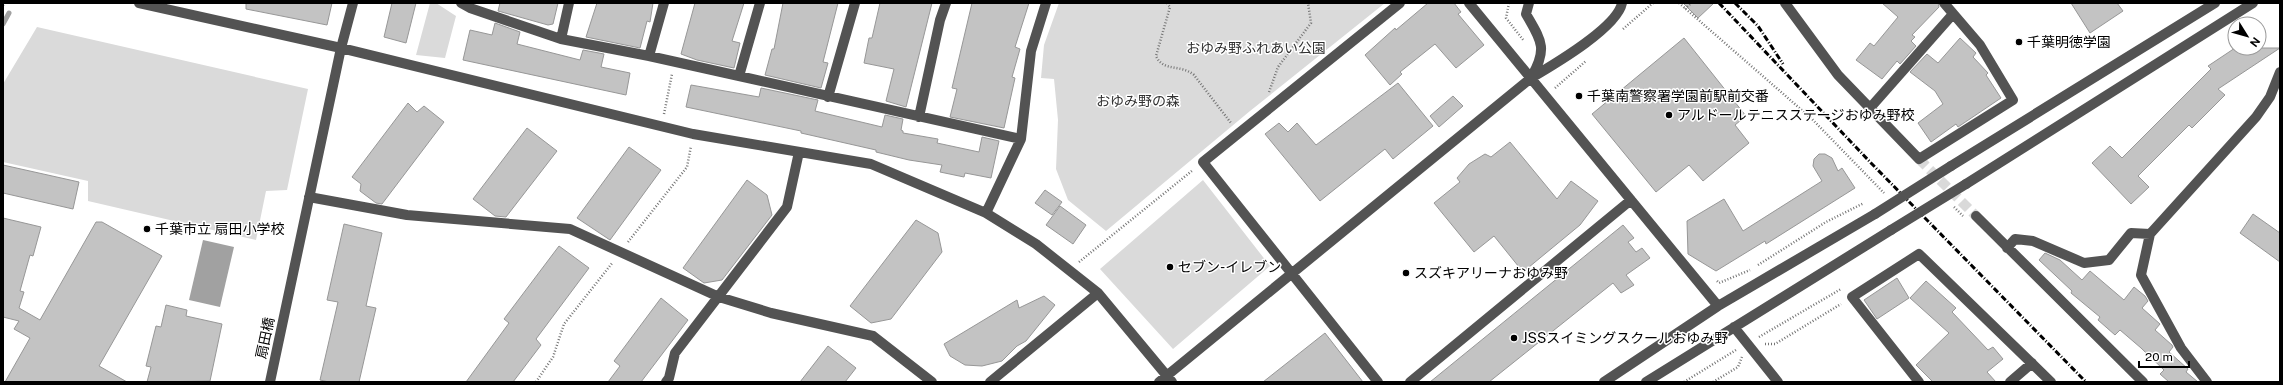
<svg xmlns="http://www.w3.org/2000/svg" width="2283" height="385" font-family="'Public Sans','Noto Sans JP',sans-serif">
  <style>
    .green { fill: #dadada }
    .water { fill: #a1a1a1 }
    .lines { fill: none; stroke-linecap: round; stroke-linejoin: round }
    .stream { stroke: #a1a1a1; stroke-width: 5 }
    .building { fill: #c3c3c3; stroke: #979797 }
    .minor-tunnel { stroke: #d9d9d9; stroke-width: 10; stroke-dasharray: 10 5; stroke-linecap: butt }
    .path { stroke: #757575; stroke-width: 2.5; stroke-dasharray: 1 2; stroke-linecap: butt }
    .minor { stroke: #535353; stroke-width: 10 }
    .rail { stroke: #000; stroke-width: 3; stroke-dasharray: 6 2 1 2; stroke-linecap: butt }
    .minor-bridge { stroke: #535353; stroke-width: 10 }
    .poi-dot { fill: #000; stroke: #fff; stroke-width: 1.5 }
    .labels { text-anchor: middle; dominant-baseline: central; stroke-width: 3; stroke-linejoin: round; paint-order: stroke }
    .poi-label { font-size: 14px; fill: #000; stroke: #fff; text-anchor: start }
    .park-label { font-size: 14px; fill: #313131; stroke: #fff }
    .street-label { font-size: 14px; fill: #000; stroke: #fff }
  </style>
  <rect width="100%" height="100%" fill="#fff"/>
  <path class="green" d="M430,3H436L456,16L445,58L416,55Z
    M1059,3H1385L1250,111L1106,231L1068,200L1056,169L1058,120L1054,79L1041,78L1044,45Z
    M37,27L308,89L287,190L266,191L256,240L88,201V181L3,162V84Z
    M1203,180L1270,266L1173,349L1100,269Z"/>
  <path class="water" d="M203,240L234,247L220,307L189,300Z"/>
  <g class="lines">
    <path class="stream" d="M3,24L9,13"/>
  </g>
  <path class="building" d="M246,3H332L327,25L246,9Z
    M392,3H416L406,43L384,37Z
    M500,3H558L553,24L548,25L498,11Z
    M597,3H653L650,22L647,21L640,48L586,37Z
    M695,3H744L732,41L740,43L734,68L697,60L681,54Z
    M783,3H838L823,62L828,63L821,88L765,75L772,49H774Z
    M880,3H932L906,107L886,101L894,69L864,63L869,38H872Z
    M972,3H1029L1015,47L1020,49L1012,77L1015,78L1004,128L950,117L957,89L952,88Z
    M1428,3H1454L1461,12L1458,14L1484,45L1456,68L1435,44L1400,72L1402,74L1390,85L1365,55L1395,28L1396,30Z
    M1683,3H1714L1698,18Z
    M1882,3H1938L1939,7L1912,35L1915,37L1911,41L1916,46L1900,64L1897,61L1882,79L1856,60L1870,43L1874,46L1898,17Z
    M2071,3H2117L2123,11L2090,33Z
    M495,23L520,32L517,44L580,60L583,50L604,54L601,67L630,73L626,95L463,60L470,30L492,35Z
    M1684,38L1746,116L1735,125L1749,143L1703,181L1689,165L1656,192L1592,114Z
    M1960,38L1976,53L1973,57L1988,73L1986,75L2001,98L1958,127L1956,124L1931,142L1918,123L1943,104L1935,91L1910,72L1927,54L1938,63Z
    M2235,48H2280L2218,89L2225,95L2192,128L2189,125L2138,176L2149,187L2131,204L2092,163L2110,146L2122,158L2211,69L2208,66Z
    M1398,83L1433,126L1393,159L1385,149L1320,201L1265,134L1279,123L1288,132L1297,123L1316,145Z
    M691,85L759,97L761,88L818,100L815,111L882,127L885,115L903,119L901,130L903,131V133L938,139L937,143L979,152L982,137L999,141L991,178L965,173L964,177L940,172L942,165L909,160L876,152V150L801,133V131L686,107Z
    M1453,96L1463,106L1439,127L1430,116Z
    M408,103L417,112L424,106L444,122L382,204L376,203L360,191L361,184L352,177Z
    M527,128L557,151L506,217L495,216L473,199Z
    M1510,142L1557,199L1571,181L1598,201L1580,225L1523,272L1494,236L1474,252L1434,203L1460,182L1457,178L1469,164L1485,154L1491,157Z
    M629,147L661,170L610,240L577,218Z
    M1819,154H1825L1832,158L1838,171L1842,168L1855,188L1766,244L1765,241L1716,271L1688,254L1687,221L1724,199L1743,231L1822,181L1813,166L1814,159Z
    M3,165L79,182L73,209L3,193Z
    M747,180L767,195L772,215L722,280L704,283L683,268Z
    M1045,190L1062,202L1052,215L1035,203Z
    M1060,206L1086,225L1073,244L1046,225Z
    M2253,214L2280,233V262L2240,233Z
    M3,218L41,227L33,256L30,255L20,291L24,292L19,308L40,320L96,222H102L162,256L99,366L127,382H5L30,338L14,329L19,321L3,317Z
    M916,220L938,233L942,252L891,319L871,323L850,306Z
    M344,224L382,233L366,306L376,308L359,382H329L320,380L338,302L327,300Z
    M1623,225L1634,238L1628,242L1636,252L1642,248L1650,258L1626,275L1634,285L1621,293L1613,283L1489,382H1430Z
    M559,246L589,268L536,339L541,345L513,382H466L509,323L504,319Z
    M2045,253L2060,260L2082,280L2090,271L2124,300L2134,287L2145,296L2148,301L2142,308L2160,324L2155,330L2172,345L2173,347L2169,352L2188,369L2186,372L2198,382H2169L2160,374L2164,370L2141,348L2120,330L2115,335L2098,320L2100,317L2071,293L2072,291L2039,260Z
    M1897,278L1909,298L1877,319L1864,300Z
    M1926,281L1956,308L1952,312L1988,350L1993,347L2003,359L1987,372L1996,382H1933L1916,365L1949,333L1910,298Z
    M1044,296L1055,305L1026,341L1017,346L1002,361L982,366L965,365L950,356L944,344L1017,300L1019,308Z
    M661,298L688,320L641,382H608L620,366L614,361Z
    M166,305L187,310L186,316L222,324L210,381L147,382L151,367L146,366L156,326L161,327Z
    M1325,333L1363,382H1263Z
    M828,346L856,368L845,382H800Z"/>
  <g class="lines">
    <path class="minor-tunnel" d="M1919,159L1976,216"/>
    <path class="path" d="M1167,3L1170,7L1156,56C1163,72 1181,64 1194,75L1231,123
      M1509,3L1506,18L1524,41
      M1679,3L1812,119L1884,193
      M3,5L5,3
      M1685,9L1691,3
      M1623,29L1653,3
      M1555,88L1586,61
      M1269,92L1278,67L1311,23L1308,3
      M664,114L672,74
      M1954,207L1963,216
      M628,242L687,167L691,146
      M1079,262L1193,170
      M1758,265L1826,222L1864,203
      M1717,281L1719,283L1750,270
      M1759,337L1841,289
      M1765,344H1775L1841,304
      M536,382L553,357L564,324L613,262
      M1684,382L1736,350
      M1713,382L1738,367L1742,357"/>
    <path class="minor" d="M139,3L341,48L693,134L871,164L986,213L1036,244L1098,293L1172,382
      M461,3L470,8L561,39L649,56
      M664,3L649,56L739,76
      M760,3L739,76L1021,139
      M1469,3L1718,306
      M1529,3L1526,14C1541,40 1548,48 1532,76
      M1785,3L1838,75L1919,159L2013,100L1980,45L1944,3
      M561,39L569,3
      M828,97L855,3
      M1870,108L1953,14
      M919,117L940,20L946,3
      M1951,166L2215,3
      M1966,184L2253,3
      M309,197L407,215L570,229L719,297L771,313L873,336L932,382
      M986,213L1021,139L1031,51L1046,3
      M1976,216L2143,382
      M2150,234L2141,275L2181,348L2207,382
      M2007,248L2015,239L2033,241L2084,263L2109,260L2131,233L2150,234L2256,117L2270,97L2280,72
      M1734,327L1778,382
      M270,382L341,48L353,3
      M666,382L669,378L675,353L787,207L799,152
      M990,382L1098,293
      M1159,382L1531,78C1553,65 1617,28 1622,3
      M1378,382L1203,162L1400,3
      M1410,382L1631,200
      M1604,382L1718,306L1875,214
      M1646,382L1891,230
      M1919,382L1852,297L1919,254L2051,382
      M2010,382L2032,363"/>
    <path class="rail" d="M1719,3L1871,163L2086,382
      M1735,3L1758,26L1783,64"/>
    <path class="minor-bridge" d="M1875,214L1951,166
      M1891,230L1966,184"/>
  </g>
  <g class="poi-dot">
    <circle cx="2019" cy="42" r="4"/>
    <circle cx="1579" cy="96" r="4"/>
    <circle cx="1669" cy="115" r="4"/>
    <circle cx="147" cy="229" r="4"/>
    <circle cx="1170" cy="267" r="4"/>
    <circle cx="1406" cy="273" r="4"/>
    <circle cx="1514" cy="338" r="4"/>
  </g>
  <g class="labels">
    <g class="poi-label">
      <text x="2027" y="42">千葉明徳学園</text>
      <text x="1587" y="96">千葉南警察署学園前駅前交番</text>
      <text x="1677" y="115">アルドールテニスステージおゆみ野校</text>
      <text x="155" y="229">千葉市立 扇田小学校</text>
      <text x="1178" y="267">セブン-イレブン</text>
      <text x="1414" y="273">スズキアリーナおゆみ野</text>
      <text x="1522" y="338">JSSスイミングスクールおゆみ野</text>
    </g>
    <g class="park-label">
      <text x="1256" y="48">おゆみ野ふれあい公園</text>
      <text x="1138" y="101">おゆみ野の森</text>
    </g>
    <g class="street-label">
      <text transform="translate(265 338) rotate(-78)">扇田橋</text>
    </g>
  </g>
  <rect width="2283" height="385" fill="none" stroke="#000000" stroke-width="8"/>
  <g transform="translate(2247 36) rotate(127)"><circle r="19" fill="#ffffff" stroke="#999999"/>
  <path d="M0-3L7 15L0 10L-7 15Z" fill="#000000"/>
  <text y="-6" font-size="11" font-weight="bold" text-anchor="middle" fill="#000000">N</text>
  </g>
  <path d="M2139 361v6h50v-6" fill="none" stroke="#000000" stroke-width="2"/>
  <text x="2145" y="361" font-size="12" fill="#000000" stroke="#ffffff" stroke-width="3" paint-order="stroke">20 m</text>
</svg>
